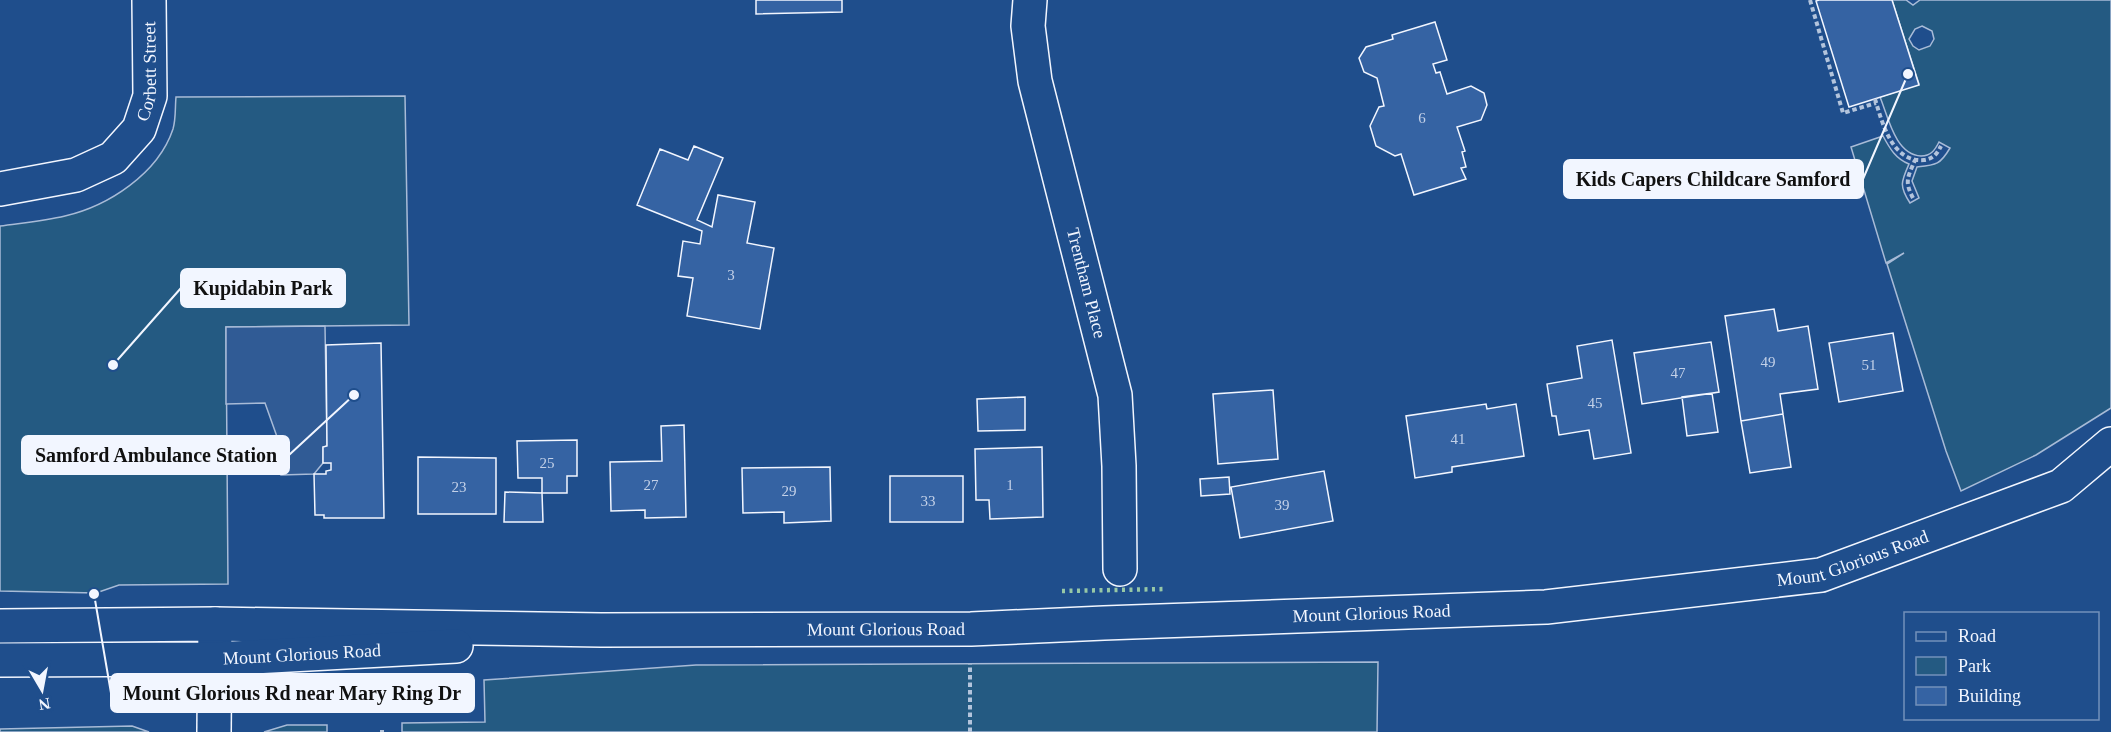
<svg xmlns="http://www.w3.org/2000/svg" width="2111" height="732" font-family="'Times New Roman',serif">
  <style>
    .green { fill: #245a82; stroke: #a8bbd7; stroke-width: 1.5; fill-rule: evenodd }
    .parking { fill: #305b95; stroke: #a8bbd7; stroke-width: 1.5 }
    .building { fill: #3563a3; stroke: #f2f6ff; stroke-width: 1.5 }
    .lines { fill: none; stroke-linecap: round; stroke-linejoin: round }
    .minor-casing { stroke: #f2f6ff; stroke-width: 36 }
    .major-casing { stroke: #f2f6ff; stroke-width: 36 }
    .path { stroke: #b3c4dc; stroke-width: 4; stroke-dasharray: 4.5 3; stroke-linecap: butt }
    .minor { stroke: #1f4e8c; stroke-width: 33 }
    .major { stroke: #1f4e8c; stroke-width: 33 }
    .hedge { stroke: #97c8a6; stroke-width: 4.5; stroke-dasharray: 3 4.5; stroke-linecap: butt }
    .labels { text-anchor: middle; dominant-baseline: central; stroke-width: 4.5; stroke-linejoin: round; paint-order: stroke }
    .number-label { font-size: 15px; fill: #c3d1e8 }
    .street-label { font-size: 18px; fill: #f2f6ff; stroke: #1f4e8c }
    .leader { fill: none; stroke: #f2f6ff; stroke-width: 2 }
    .callout-dot { fill: #f2f6ff; stroke: #1f4e8c; stroke-width: 2 }
    .callout { fill: #f2f6ff; stroke: #f2f6ff; stroke-width: 2 }
    .callout-label { font-size: 20px; text-anchor: middle; font-weight: bold; fill: #111 }
  </style>
  <rect width="100%" height="100%" fill="#1f4e8c"/>
  <path class="green" d="M1892,0H1906L1913,5L1920,0H2111V408L2036,455L1961,491L1946,451L1887,264L1904,253L1886,263L1851,147L1883,136C1890,149 1896,159 1909,164C1901,182 1899,186 1910,203L1919,198L1912,181L1917,167C1936,165 1940,165 1950,148L1939,142C1935,150 1931,156 1921,156C1895,155 1888,116 1880,97L1919,84ZM1922,26L1932,31L1934,39L1930,46L1919,50L1913,46L1909,39L1915,29Z
    M405,96L409,325L226,327L228,584L119,585L96,593L0,591V226C21,223 44,221 65,216C108,206 158,174 173,129C176,119 175,107 176,97Z
    M1378,662L1377,732H402V723L485,722L484,680L696,665Z
    M287,725H327V732H264Z
    M132,726L149,732H0V729Z"/>
  <path class="parking" d="M325,326L327,446L323,447V463L314,474L281,475V448L265,403L226,404V327Z"/>
  <path class="building" d="M756,0H842V12L756,14Z
    M1819,0H1892L1919,85L1849,107L1816,1Z
    M1435,22L1447,60L1433,64L1436,73L1440,72L1447,94L1471,86L1484,93L1487,105L1481,120L1457,127L1465,151L1462,152L1466,167L1461,168L1466,179L1414,195L1401,154L1395,156L1376,146L1370,126L1379,107L1384,106L1377,78L1364,72L1359,58L1366,47L1393,39L1392,35Z
    M694,146L723,158L697,220L712,227L718,195L755,202L747,243L774,248L760,329L687,316L693,278L678,276L683,241L700,244L702,231L637,205L660,149L688,160Z
    M1774,309L1778,331L1808,326L1818,389L1780,394L1783,414L1741,421L1725,316Z
    M1893,333L1903,391L1839,402L1829,343Z
    M1612,340L1631,453L1594,459L1589,430L1559,435L1556,416H1552L1547,384L1582,378L1577,346Z
    M1711,342L1719,392L1642,404L1634,353Z
    M381,343L384,518H324V515H315L314,474H326V471L331,470V463H323V447L327,446L326,345Z
    M1273,390L1278,459L1218,464L1213,394Z
    M1712,393L1718,432L1687,436L1682,397Z
    M1025,397V430L978,431L977,399Z
    M1486,404L1487,409L1516,404L1524,456L1452,467V472L1415,478L1406,416Z
    M1783,414L1791,467L1750,473L1741,421Z
    M684,425L686,517L645,518V510L611,511L610,462L662,461L661,426Z
    M577,440V476H567V493H542V478H518L517,441Z
    M1042,447L1043,517L990,519L989,500H976L975,449Z
    M418,457L496,458V514H418Z
    M830,467L831,521L784,523V512L743,513L742,468Z
    M1324,471L1333,521L1240,538L1231,487Z
    M890,476H963V522H890Z
    M1229,477L1230,494L1201,496L1200,479Z
    M505,492L542,493L543,522H504Z"/>
  <g class="lines">
    <defs>
      <g id="minor">
        <path id="s1" d="M1030,0L1028,26L1035,81L1115,395L1119,466L1120,569"/>
        <path id="s2" d="M0,189L76,175L113,158L139,129L150,96L149,0"/>
        <path d="M214,732L215,624"/>
      </g>
      <g id="major">
        <path id="s3" d="M0,626L215,624L601,630L971,629L1104,623L1546,607L1821,575L2061,486L2111,444"/>
        <path id="s4" d="M0,660L215,659L456,646"/>
      </g>
    </defs>
    <use href="#minor" class="minor-casing"/>
    <use href="#major" class="major-casing"/>
    <path class="path" d="M1810,0L1843,113L1876,103
      M1875,99C1882,122 1892,163 1924,160C1933,159 1937,154 1941,146
      M1913,198C1904,181 1908,177 1915,160
      M382,732V730
      M970,732V664"/>
    <use href="#minor" class="minor"/>
    <use href="#major" class="major"/>
    <path class="hedge" d="M1062,591L1167,589"/>
  </g>
  <g class="labels">
    <g class="number-label">
      <text x="1422" y="118">6</text>
      <text x="731" y="275">3</text>
      <text x="1768" y="362">49</text>
      <text x="1869" y="365">51</text>
      <text x="1678" y="373">47</text>
      <text x="1595" y="403">45</text>
      <text x="1458" y="439">41</text>
      <text x="547" y="463">25</text>
      <text x="651" y="485">27</text>
      <text x="1010" y="485">1</text>
      <text x="459" y="487">23</text>
      <text x="789" y="491">29</text>
      <text x="928" y="501">33</text>
      <text x="1282" y="505">39</text>
    </g>
    <g class="street-label">
      <text stroke="none"><textPath href="#s2" startOffset="216">Corbett Street</textPath></text>
      <text stroke="none"><textPath href="#s1" startOffset="290">Trentham Place</textPath></text>
      <text stroke="none"><textPath href="#s3" startOffset="1858">Mount Glorious Road</textPath></text>
      <text stroke="none"><textPath href="#s3" startOffset="1372">Mount Glorious Road</textPath></text>
      <text stroke="none"><textPath href="#s3" startOffset="886">Mount Glorious Road</textPath></text>
      <text stroke="none"><textPath href="#s4" startOffset="302">Mount Glorious Road</textPath></text>
    </g>
  </g>
  <path class="leader" d="M1908 74L1863 179M113 365L181 288M354 395L289 455M94 594L111 693"/>
  <g class="callout-dot">
    <circle cx="1908" cy="74" r="6"/>
    <circle cx="113" cy="365" r="6"/>
    <circle cx="354" cy="395" r="6"/>
    <circle cx="94" cy="594" r="6"/>
  </g>
  <g class="callout">
    <rect x="1564" y="160" width="299" height="38" rx="6"/>
    <rect x="181" y="269" width="164" height="38" rx="6"/>
    <rect x="22" y="436" width="267" height="38" rx="6"/>
    <rect x="111" y="674" width="363" height="38" rx="6"/>
  </g>
  <g class="callout-label">
    <text x="1713" y="186">Kids Capers Childcare Samford</text>
    <text x="263" y="295">Kupidabin Park</text>
    <text x="156" y="462">Samford Ambulance Station</text>
    <text x="292" y="700">Mount Glorious Rd near Mary Ring Dr</text>
  </g>
  <rect x="1904" y="612" width="195" height="108" fill="#1f4e8c" stroke="#7391ba" stroke-width="1.5"/>
  <rect x="1916" y="632" width="30" height="9" fill="#1f4e8c" stroke="#7391ba" stroke-width="1.5"/>
  <text x="1958" y="642" font-size="18" fill="#f2f6ff">Road</text>
  <rect x="1916" y="657" width="30" height="18" fill="#245a82" stroke="#7391ba" stroke-width="1.5"/>
  <text x="1958" y="672" font-size="18" fill="#f2f6ff">Park</text>
  <rect x="1916" y="687" width="30" height="18" fill="#3563a3" stroke="#7391ba" stroke-width="1.5"/>
  <text x="1958" y="702" font-size="18" fill="#f2f6ff">Building</text>
  <g transform="translate(42 690) rotate(170)" stroke="#1f4e8c" stroke-width="4.5" paint-order="stroke">
  <path d="M0-4.5L10 22L0 15L-10 22Z" fill="#f2f6ff"/>
  <text y="-9" font-size="16" font-weight="bold" text-anchor="middle" fill="#f2f6ff">N</text>
  </g>
</svg>
